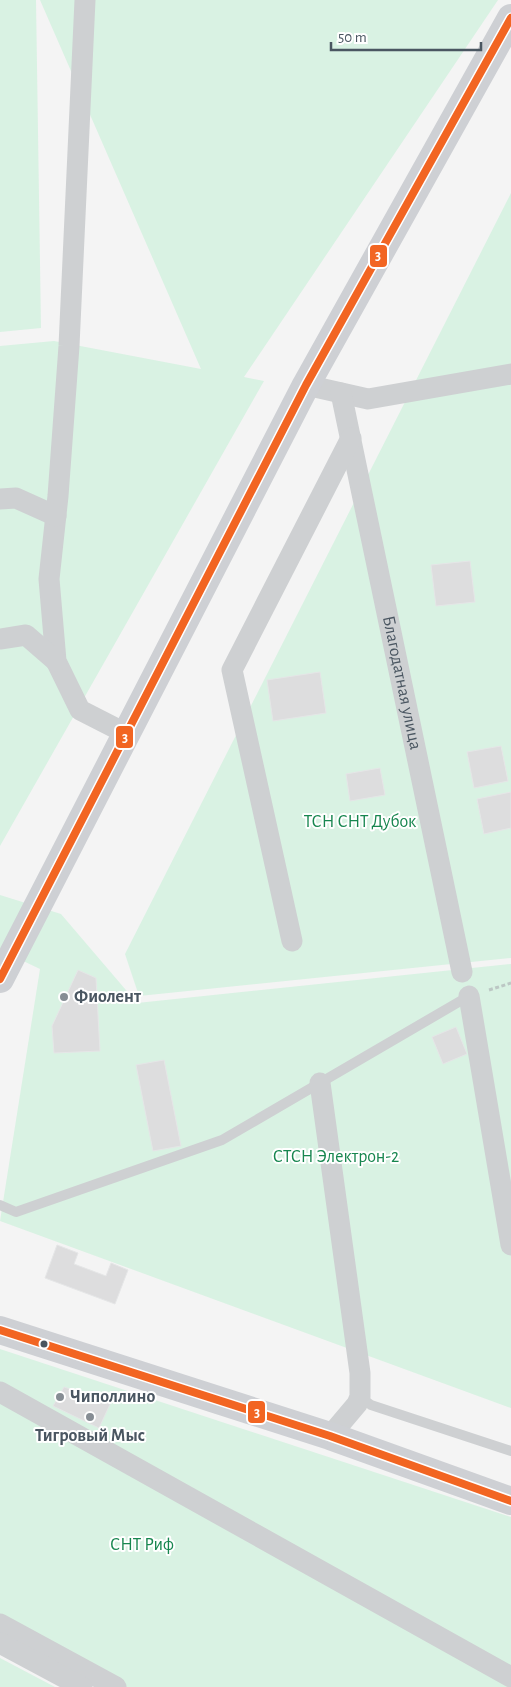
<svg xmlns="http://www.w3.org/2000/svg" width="511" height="1687" font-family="'Alegreya Sans',sans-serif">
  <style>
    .green { fill: #d9f2e3 }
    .building { fill: #ddddde; stroke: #e5e6e7 }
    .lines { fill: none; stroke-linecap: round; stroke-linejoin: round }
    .path { stroke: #bcc7c4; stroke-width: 3; stroke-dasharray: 4 2.5; stroke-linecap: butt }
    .service { stroke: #ced0d2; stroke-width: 10 }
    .minor { stroke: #ced0d2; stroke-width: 21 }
    .secondary { stroke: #ced0d4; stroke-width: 28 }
    .bus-1-casing { stroke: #fff; stroke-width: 11 }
    .bus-1 { stroke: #f26522; stroke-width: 8 }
    .poi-dot { fill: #868d94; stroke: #fff; stroke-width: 2 }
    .bus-dot { fill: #4a5661; stroke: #fff; stroke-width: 2 }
    .labels { text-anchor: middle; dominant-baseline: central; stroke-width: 4; stroke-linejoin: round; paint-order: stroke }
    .street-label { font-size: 18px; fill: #4a5661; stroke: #fff }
    .park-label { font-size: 18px; fill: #17864f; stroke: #fff }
    .poi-label { font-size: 18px; font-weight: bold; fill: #4a5661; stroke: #fff; text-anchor: start }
    .line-badge { stroke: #fff; stroke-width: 2 }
    .badge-label { font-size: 14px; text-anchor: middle; font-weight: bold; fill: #fff }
  </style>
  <rect width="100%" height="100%" fill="#f4f4f4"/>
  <path class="green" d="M0,0H36L41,328L0,332Z
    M40,0H498L244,377L264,381L0,846V346L54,341L201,369Z
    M511,193V958L139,996L125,954Z
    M0,895L61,914L137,1003L511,964V1408L0,1221L40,969L0,950Z
    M0,1349L511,1517V1687H102L0,1631Z
    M0,1658L55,1687H0Z"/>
  <path class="building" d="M470,561L475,602L436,606L431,565Z
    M320,672L326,713L273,721L267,680Z
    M501,746L508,781L474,788L467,752Z
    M380,768L385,795L350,801L346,774Z
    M511,792V828L484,834L477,799Z
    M78,970L96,978L100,1051L54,1053L52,1026Z
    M456,1027L467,1054L443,1064L432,1037Z
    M164,1060L181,1146L153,1151L136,1065Z
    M57,1245L78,1253L74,1264L106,1276L111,1263L128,1270L115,1304L45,1278Z
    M64,1387L111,1402L99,1428L53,1406Z"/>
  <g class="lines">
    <path class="path" d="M489,990L511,983"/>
    <path class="service" d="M0,1205L16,1212L222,1140L469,996
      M360,1397L371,1405L511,1451"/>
    <g class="minor">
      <path d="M85,0L69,346L58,496L49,579L56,661L80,710L127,734"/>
      <path d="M306,385L368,399L511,374"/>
      <path id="s1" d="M341,393L462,972"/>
      <path d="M0,499L16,498L56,516"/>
      <path d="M0,639L26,635L56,661"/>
      <path d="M292,941L232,670L351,438"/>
      <path d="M469,996L511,1245"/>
      <path d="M320,1083L360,1373V1397L357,1404L330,1436"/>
      <path d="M0,1392L511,1677"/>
      <path d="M0,1624L116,1687"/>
      <path d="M0,1643L82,1687"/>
    </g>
    <path class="secondary" d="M0,979L306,385L511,18
      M0,1330L330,1436L511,1501"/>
    <defs>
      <path id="bus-1" d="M0,979L306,385L511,18
        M0,1330L330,1436L511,1501"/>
    </defs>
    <use href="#bus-1" class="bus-1-casing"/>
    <use href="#bus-1" class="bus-1"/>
  </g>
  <g class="poi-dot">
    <circle cx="64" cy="997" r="5"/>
    <circle cx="60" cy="1397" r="5"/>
    <circle cx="90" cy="1417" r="5"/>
  </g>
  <circle class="bus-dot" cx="44" cy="1344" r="4.5"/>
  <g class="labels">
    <g class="street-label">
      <text stroke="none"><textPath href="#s1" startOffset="296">Благодатная улица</textPath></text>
    </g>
    <g class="park-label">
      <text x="360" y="822">ТСН СНТ Дубок</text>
      <text x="336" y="1157">СТСН Электрон-2</text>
      <text x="142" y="1545">СНТ Риф</text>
    </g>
    <g class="poi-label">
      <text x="74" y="997">Фиолент</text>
      <text x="70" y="1397">Чиполлино</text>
      <text x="90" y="1436" text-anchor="middle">Тигровый Мыс</text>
    </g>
  </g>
  <g class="line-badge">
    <rect x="369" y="244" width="19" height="24" rx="5" fill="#f26522"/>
    <rect x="115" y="725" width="19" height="24" rx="5" fill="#f26522"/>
    <rect x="247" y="1400" width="19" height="24" rx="5" fill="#f26522"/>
  </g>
  <g class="badge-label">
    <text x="378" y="260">3</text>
    <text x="125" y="742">3</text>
    <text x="257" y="1417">3</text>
  </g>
  <path d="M331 42v8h150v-8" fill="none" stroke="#4a5661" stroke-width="2.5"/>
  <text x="338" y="42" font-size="15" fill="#4a5661" stroke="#ffffff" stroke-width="4" paint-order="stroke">50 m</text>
</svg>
